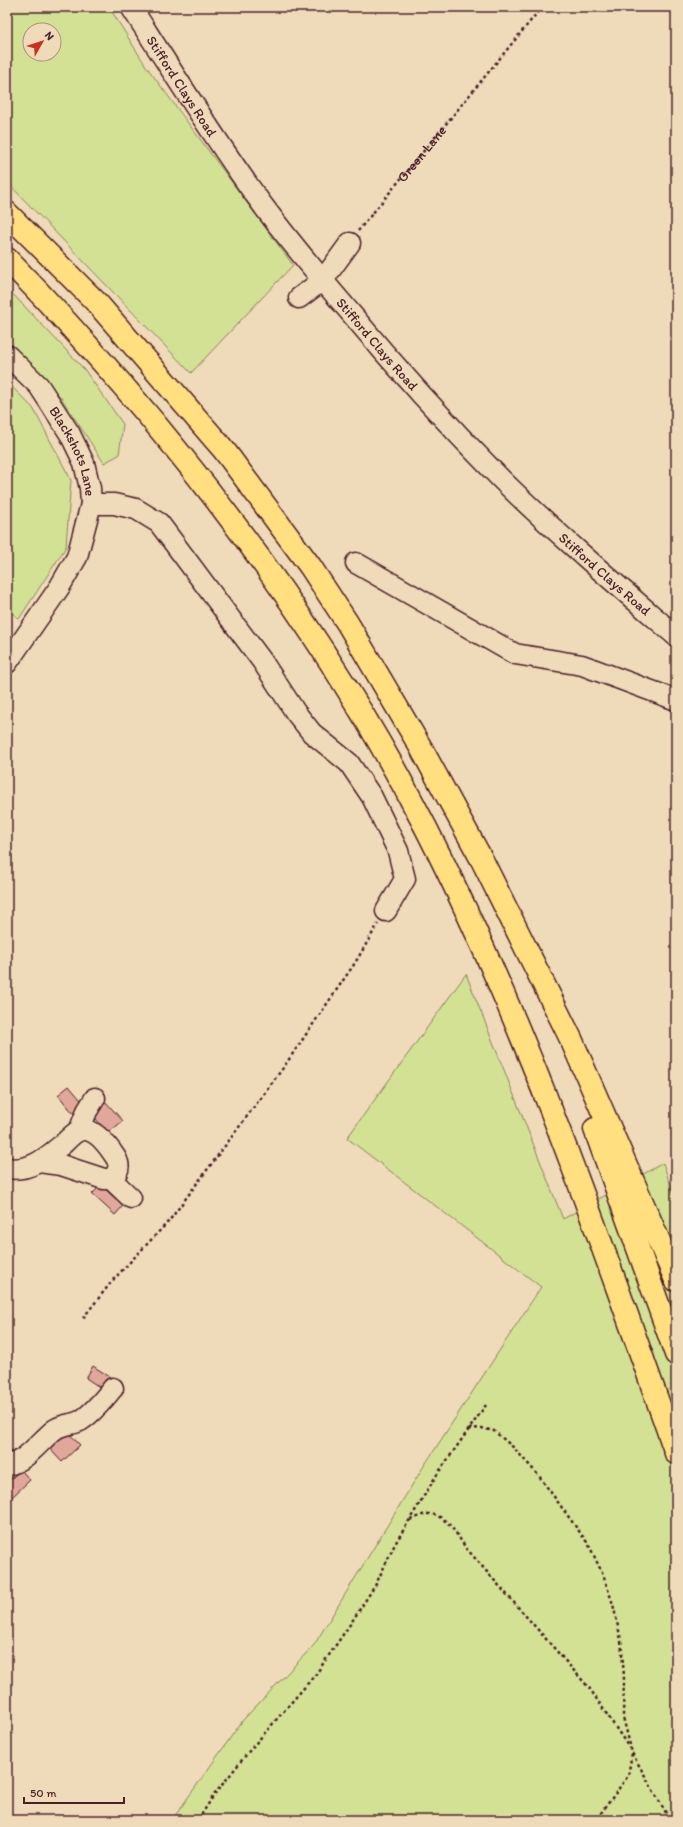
<svg xmlns="http://www.w3.org/2000/svg" width="683" height="1827" font-family="Itim,sans-serif">
  <style>
    .green { fill: #d2e194; stroke: #8e8060; fill-rule: evenodd }
    .building { fill: #e0a79a; stroke: #4a1f2b }
    .lines { fill: none; stroke-linecap: round; stroke-linejoin: round }
    .minor-casing { stroke: #4a1f2b; stroke-width: 23 }
    .highway-casing { stroke: #4a1f2b; stroke-width: 25 }
    .path { stroke: #4a1f2b; stroke-width: 2.5; stroke-dasharray: 3 3; stroke-linecap: butt }
    .minor { stroke: #efdbb9; stroke-width: 20 }
    .highway { stroke: #ffdf80; stroke-width: 22 }
    .labels { text-anchor: middle; dominant-baseline: central; stroke-width: 3.5; stroke-linejoin: round; paint-order: stroke }
    .street-label { font-size: 14px; fill: #4a1f2b; stroke: #efdbb9 }
  </style>
  <rect width="100%" height="100%" fill="#efdbb9"/>
  <filter id="ink" filterUnits="userSpaceOnUse"><feTurbulence type="fractalNoise" baseFrequency=".025" numOctaves="2"/><feDisplacementMap in="SourceGraphic" scale="8" xChannelSelector="R" yChannelSelector="G"/><feConvolveMatrix kernelMatrix="1 2 1 2 8 2 1 2 1" color-interpolation-filters="sRGB"/></filter>
  <g filter="url(#ink)">
    <path class="green" d="M7,7H109L146,66L293,265L191,373L7,182ZM30,30H54V54H30Z
      M7,288L84,369L123,424L119,455L104,463L60,396L7,346Z
      M7,382L33,408L71,480L66,547L19,619L7,609Z
      M466,974L563,1219L663,1163L676,1202V1820H172L243,1720L314,1645L422,1469L541,1287L347,1138Z"/>
    <path class="building" d="M69,1086L85,1105L74,1114L58,1095Z
      M104,1100L123,1121L108,1133L90,1112Z
      M101,1185L123,1206L115,1215L92,1194Z
      M93,1366L113,1379L105,1391L86,1378Z
      M65,1429L80,1445L62,1462L47,1446Z
      M21,1470L30,1480L11,1498L7,1494V1482Z"/>
    <g class="lines">
      <defs>
        <g id="minor">
          <path id="s2" d="M131,7C172,71 212,135 256,196C285,236 317,274 349,311C397,369 448,425 501,479C557,534 617,585 676,636"/>
          <path d="M299,298L323,280L350,243"/>
          <path id="s3" d="M7,355L39,386L70,434L84,463L90,488L91,504L77,557L59,588L7,663"/>
          <path d="M91,504H114L136,509L159,523L262,661L296,713L312,733L349,763L372,797L398,851L405,879L386,911"/>
          <path d="M356,563L515,654L582,665L676,700"/>
          <path d="M79,1131L87,1111L95,1098"/>
          <path d="M7,1168C31,1172 47,1157 64,1143C68,1139 73,1134 78,1131C94,1125 109,1147 116,1158C121,1167 118,1173 111,1179H104L61,1165L39,1162"/>
          <path d="M111,1179L131,1198"/>
          <path d="M7,1465C26,1462 39,1442 54,1430C62,1424 72,1425 80,1421C92,1414 105,1398 113,1388"/>
        </g>
        <path id="highway" d="M7,213L97,303L224,450L310,566L348,624L421,748L482,860L571,1039L676,1280
          M7,259C171,428 318,618 426,828C528,1028 601,1241 676,1453
          M595,1129L676,1354"/>
      </defs>
      <use href="#minor" class="minor-casing"/>
      <use href="#highway" class="highway-casing"/>
      <g class="path">
        <path id="s1" d="M358,231L542,7"/>
        <path d="M83,1318L113,1280L169,1221L283,1068L355,963L378,924"/>
        <path d="M469,1429L482,1428L494,1431L514,1448L539,1476L589,1545L603,1575L613,1604L621,1640L624,1676L623,1717L632,1753L628,1776L596,1820"/>
        <path d="M410,1520C415,1518 421,1515 426,1514C445,1512 457,1535 466,1548L590,1689L630,1749"/>
        <path d="M632,1753L670,1820"/>
        <path d="M198,1820L214,1795L250,1750L316,1674L351,1623L376,1584L395,1544L436,1476L486,1405"/>
      </g>
      <use href="#minor" class="minor"/>
      <use href="#highway" class="highway"/>
    </g>
  </g>
  <g class="labels">
    <g class="street-label">
      <text stroke="none"><textPath href="#s2" startOffset="94">Stifford Clays Road</textPath></text>
      <text stroke="none"><textPath href="#s1" startOffset="100">Green Lane</textPath></text>
      <text stroke="none"><textPath href="#s2" startOffset="418">Stifford Clays Road</textPath></text>
      <text stroke="none"><textPath href="#s3" startOffset="119">Blackshots Lane</textPath></text>
      <text stroke="none"><textPath href="#s2" startOffset="742">Stifford Clays Road</textPath></text>
    </g>
  </g>
  <rect width="683" height="1827" fill="none" stroke="#efdbb9" stroke-width="24"/>
  <rect x="12" y="12" width="659" height="1803" fill="none" stroke="#4a1f2b" stroke-width="1.5" filter="url(#ink)"/>
  <g transform="translate(42 42) rotate(51)"><circle r="19" fill="#efdbb9" stroke="#ad9080"/>
  <path d="M0-3L7 15L0 10L-7 15Z" fill="#c8321e"/>
  <text y="-6" font-size="11" font-weight="bold" text-anchor="middle" fill="#4a1f2b">N</text>
  </g>
  <path d="M24 1797v6h100v-6" fill="none" stroke="#4a1f2b" stroke-width="2"/>
  <text x="30" y="1797" font-size="12" fill="#4a1f2b" stroke="#efdbb9" stroke-width="3" paint-order="stroke">50 m</text>
</svg>
